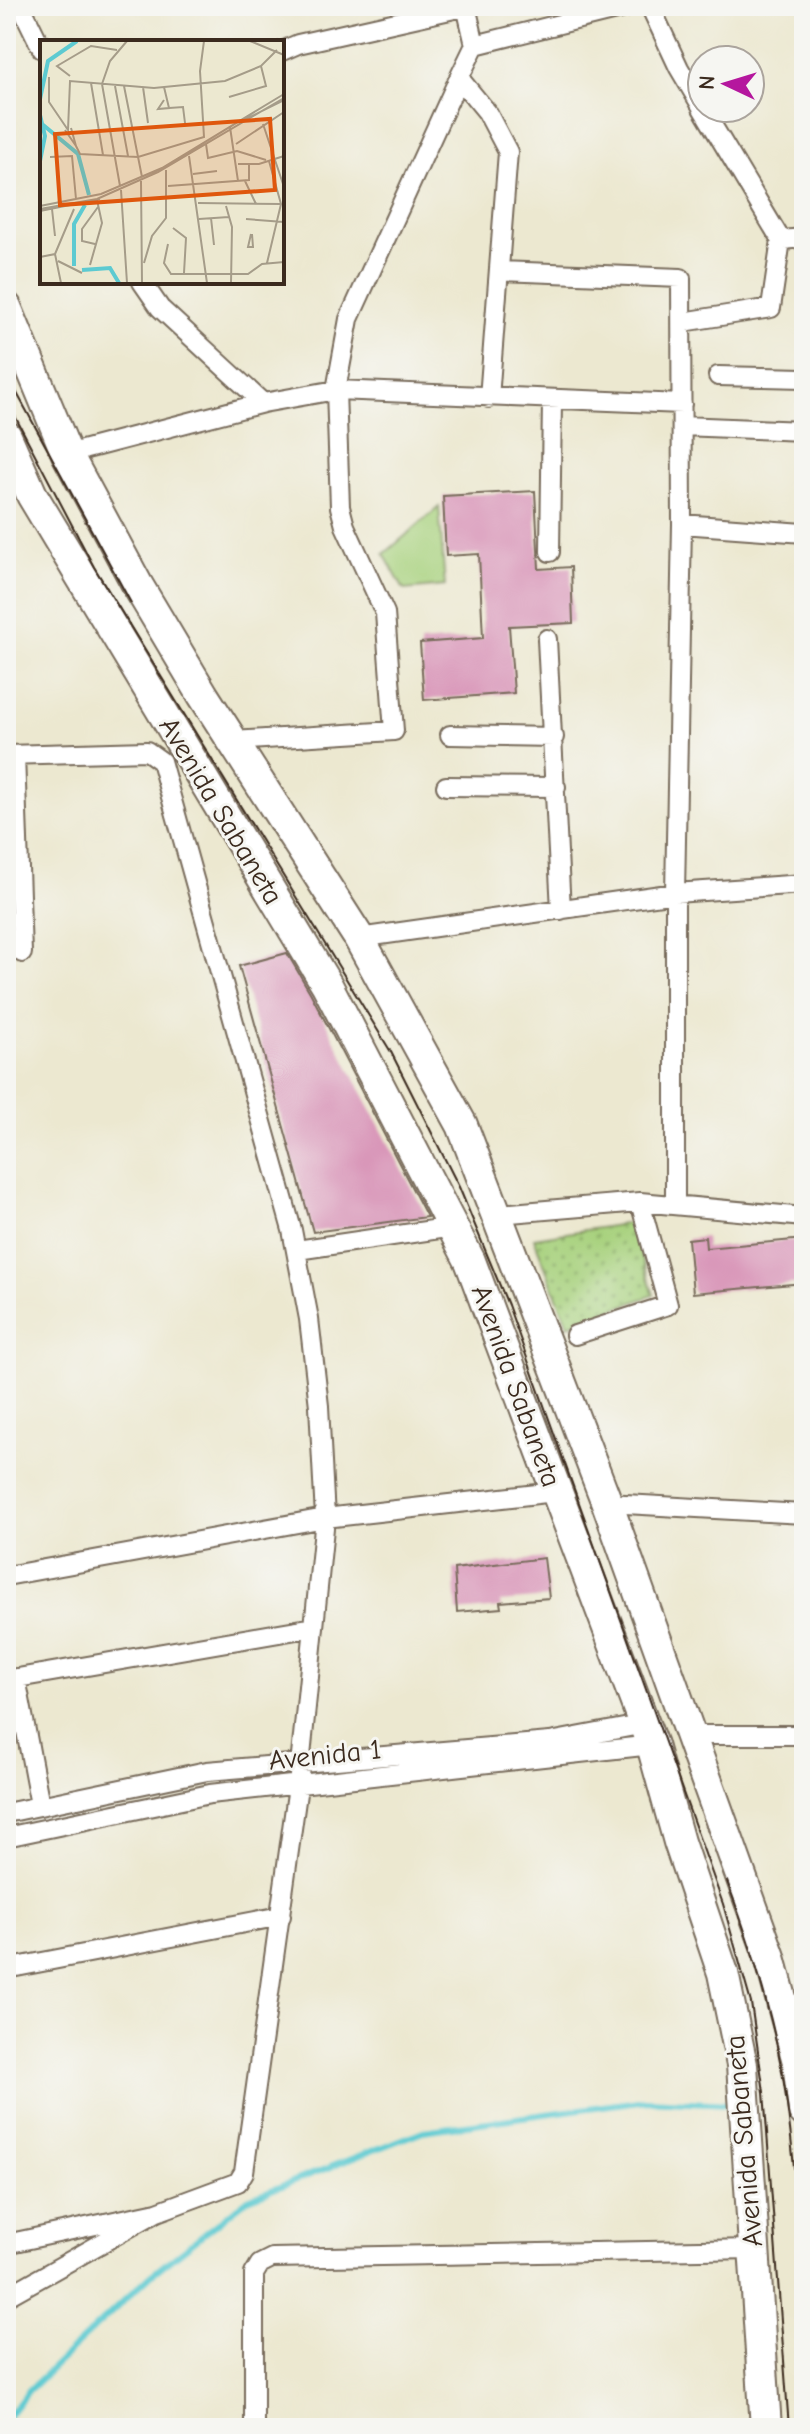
<svg xmlns="http://www.w3.org/2000/svg" width="810" height="2434" font-family="'Comic Neue',sans-serif">
  <style>
    .grass { fill: #a7d17d; stroke: #717e4e; stroke-width: 2 }
    .park { fill: url(#park-dots); stroke: #717e4e; stroke-width: 2 }
    .lines { fill: none; stroke-linecap: round; stroke-linejoin: round }
    .stream { stroke: #5dcad1; stroke-width: 6 }
    .building { fill: #d997b9 }
    .street-casing { stroke: #796c5c; stroke-width: 22 }
    .primary-casing { stroke: #796c5c; stroke-width: 34 }
    .street { stroke: #fff; stroke-width: 18 }
    .primary { stroke: #fff; stroke-width: 30 }
    .tram { stroke: #3b2a1e; stroke-width: 2 }
    .labels { text-anchor: middle; dominant-baseline: central; stroke-width: 6; stroke-linejoin: round; paint-order: stroke }
    .street-label { font-size: 28px; fill: #3b2a1e; stroke: #f6f6f2 }
    .inset-river { fill: none; stroke: #5dcad1; stroke-width: 4 }
    .inset-road { fill: none; stroke: #a59c89; stroke-width: 2 }
    .view { fill: #df570d; fill-opacity: 0.15; stroke: #df570d; stroke-width: 4 }
    .inset-edge { fill: none; stroke: #3b2a1e; stroke-width: 4 }
  </style>
  <defs>
    <pattern id="park-dots" width="8" height="8" patternUnits="userSpaceOnUse" patternTransform="scale(2)"><rect width="8" height="8" fill="#a7d17d"/><path d="M2 2h.1M6 6h.1" fill="none" stroke="#89aa66" stroke-width="1.8" stroke-linecap="round"/></pattern>
  </defs>
  <rect width="100%" height="100%" fill="#f6f6f2"/>
  <filter id="ink" filterUnits="userSpaceOnUse"><feTurbulence type="fractalNoise" baseFrequency=".0125" numOctaves="2"/><feDisplacementMap in="SourceGraphic" scale="16" xChannelSelector="R" yChannelSelector="G"/><feConvolveMatrix kernelMatrix="1 2 1 2 8 2 1 2 1" color-interpolation-filters="sRGB"/></filter>
  <filter id="wash" filterUnits="userSpaceOnUse"><feTurbulence type="fractalNoise" baseFrequency=".006" numOctaves="4" result="noise"/><feDisplacementMap in="SourceGraphic" scale="32" xChannelSelector="R" yChannelSelector="G"/><feGaussianBlur stdDeviation="1.8" result="paint"/><feColorMatrix in="noise" values="0 0 0 0 0 0 0 0 0 0 0 0 0 0 0 0 0 1.4 0 .05"/><feComposite in="paint" operator="in"/></filter>
  <g filter="url(#wash)">
    <rect width="100%" height="100%" fill="#ece8d0"/>
    <path class="grass" d="M439,507L445,586L404,590L384,554Z"/>
    <path class="park" d="M630,1223L654,1295L568,1325L534,1238Z"/>
    <g class="lines">
      <path class="stream" d="M6,2419L29,2390L150,2276L248,2199L423,2131L646,2100L731,2104"/>
    </g>
    <g id="blocks">
      <path class="building" d="M535,491L539,569L571,567L573,623L509,626L514,693L424,700L420,643L483,638L479,554L446,556L443,496Z
        M287,953L311,994L427,1217L313,1232L239,966Z
        M705,1237L706,1248L804,1239V1283L693,1293L688,1239Z
        M544,1558L549,1598L500,1602L501,1608L457,1612L454,1569Z"/>
    </g>
  </g>
  <g filter="url(#ink)">
    <use href="#blocks" fill-opacity="0" stroke="#796c5c" stroke-width="2"/>
    <g class="lines">
      <defs>
        <path id="street" d="M21,6L42,49
          M466,6L475,45L459,78L487,112L508,152L489,398
          M650,6L679,68L702,107
          M475,45L632,6
          M282,51L298,44L468,6
          M702,108L781,240
          M500,271L681,278L682,524L675,893V1203
          M142,282L160,308L263,403
          M683,322L771,308L781,240L804,238
          M718,376L804,378
          M682,426L804,431
          M67,454L263,403L336,390L682,404
          M682,524L804,533
          M550,552L552,400
          M547,639L561,910
          M450,735L554,737
          M233,741L394,731L385,613L345,526L340,507L336,390L349,319L459,78
          M6,755L147,751L161,761L292,1230L309,1319L319,1406L325,1518L314,1627L298,1786L244,2172L238,2182L157,2212
          M15,755L22,953
          M446,786L556,787
          M359,938L675,893L804,884
          M498,1214L640,1202L804,1217
          M297,1250L453,1227
          M575,1335L668,1305L640,1202
          M607,1503L804,1514
          M6,1576L325,1518L555,1492
          M16,1678L40,1805
          M6,1680L314,1627
          M692,1735H804
          M6,1813L207,1771L550,1742L645,1724
          M6,1837L210,1794L652,1745
          M6,1969L281,1916
          M6,2244L157,2212L6,2297
          M254,2428V2274L260,2264L272,2258L754,2249"/>
        <path id="primary" d="M6,307L67,454L138,586L203,695L359,938L462,1125L607,1503L770,1957L798,2062L804,2111
          M6,436L32,495L327,985L470,1261L652,1745L679,1842L723,1973L742,2065L766,2428"/>
      </defs>
      <use href="#street" class="street-casing"/>
      <use href="#primary" class="primary-casing"/>
      <use href="#street" class="street"/>
      <use href="#primary" class="primary"/>
      <path class="tram" d="M6,373L131,603
        M6,399L94,567L391,1052L459,1187L508,1305L723,1904L751,2003L764,2092L789,2428
        M727,1881C750,1942 770,2006 782,2071C794,2144 798,2218 804,2292"/>
    </g>
  </g>
  <g class="labels">
    <g class="street-label">
      <text transform="translate(221 811) rotate(59)">Avenida Sabaneta</text>
      <text transform="translate(516 1386) rotate(70)">Avenida Sabaneta</text>
      <text transform="translate(325 1755) rotate(-6)">Avenida 1</text>
      <text transform="translate(744 2141) rotate(-95)">Avenida Sabaneta</text>
    </g>
  </g>
  <g transform="translate(40 40)">
    <rect width="244" height="244" fill="#ece8d0"/>
    <path class="inset-river" d="M0,59L8,21L37,1M0,75L5,96L0,121M2,84L38,114L49,155M34,226V184L45,165M42,230L70,228L79,243"/>
    <path class="inset-road" d="M210,1L244,15M30,36L17,26L51,6L77,10M9,37V62L28,90L30,41L114,48L185,41L221,26L237,10M51,43L63,115M75,46L88,116M84,46L102,137M103,47L108,83M189,57L226,46L221,26M124,60L118,69L129,68L124,47M129,68L143,67L145,83M204,80L244,60M223,84L244,147M190,87L198,141M25,90L36,106L31,88M166,104L168,118L197,111L226,120M196,104L244,72M36,106L40,114L98,117L164,97L160,31L164,1M149,116L167,243M10,117L32,116L36,159M198,124H219L244,116M153,134L177,131M101,141L102,243M205,141L216,164M80,146L62,44L70,21L87,1M128,146L209,140V124M81,150L87,243M158,163L241,164M0,166L61,154L122,128L244,54M186,166L192,187L191,243M0,169L57,159L118,132L244,58M12,169L15,196M0,171L60,159M171,178L174,205M159,179L189,177M206,179L244,182M133,188L146,198L144,233M211,194L208,207H213L212,194M55,204L42,201V189L58,167M128,204L124,223L131,234H208L222,224L244,222M15,214L21,243M0,217L15,214L34,169M18,221L42,233M104,223L112,196L126,178V130M227,223L241,164L229,121M50,225L62,183L57,160"/>
    <path class="view" d="M230,79L235,150L20,165L15,94Z"/>
    <rect width="244" height="244" class="inset-edge"/>
  </g>
  <rect width="810" height="2434" fill="none" stroke="#f6f6f2" stroke-width="32"/>
  <g transform="translate(726 84) rotate(274)"><circle r="38" fill="#f6f6f2" stroke="#aba49d" stroke-width="2"/>
  <path d="M0-6L14 30L0 20L-14 30Z" fill="#b5179e"/>
  <text y="-12" font-size="22" font-weight="bold" text-anchor="middle" fill="#3b2a1e">N</text>
  </g>
</svg>
